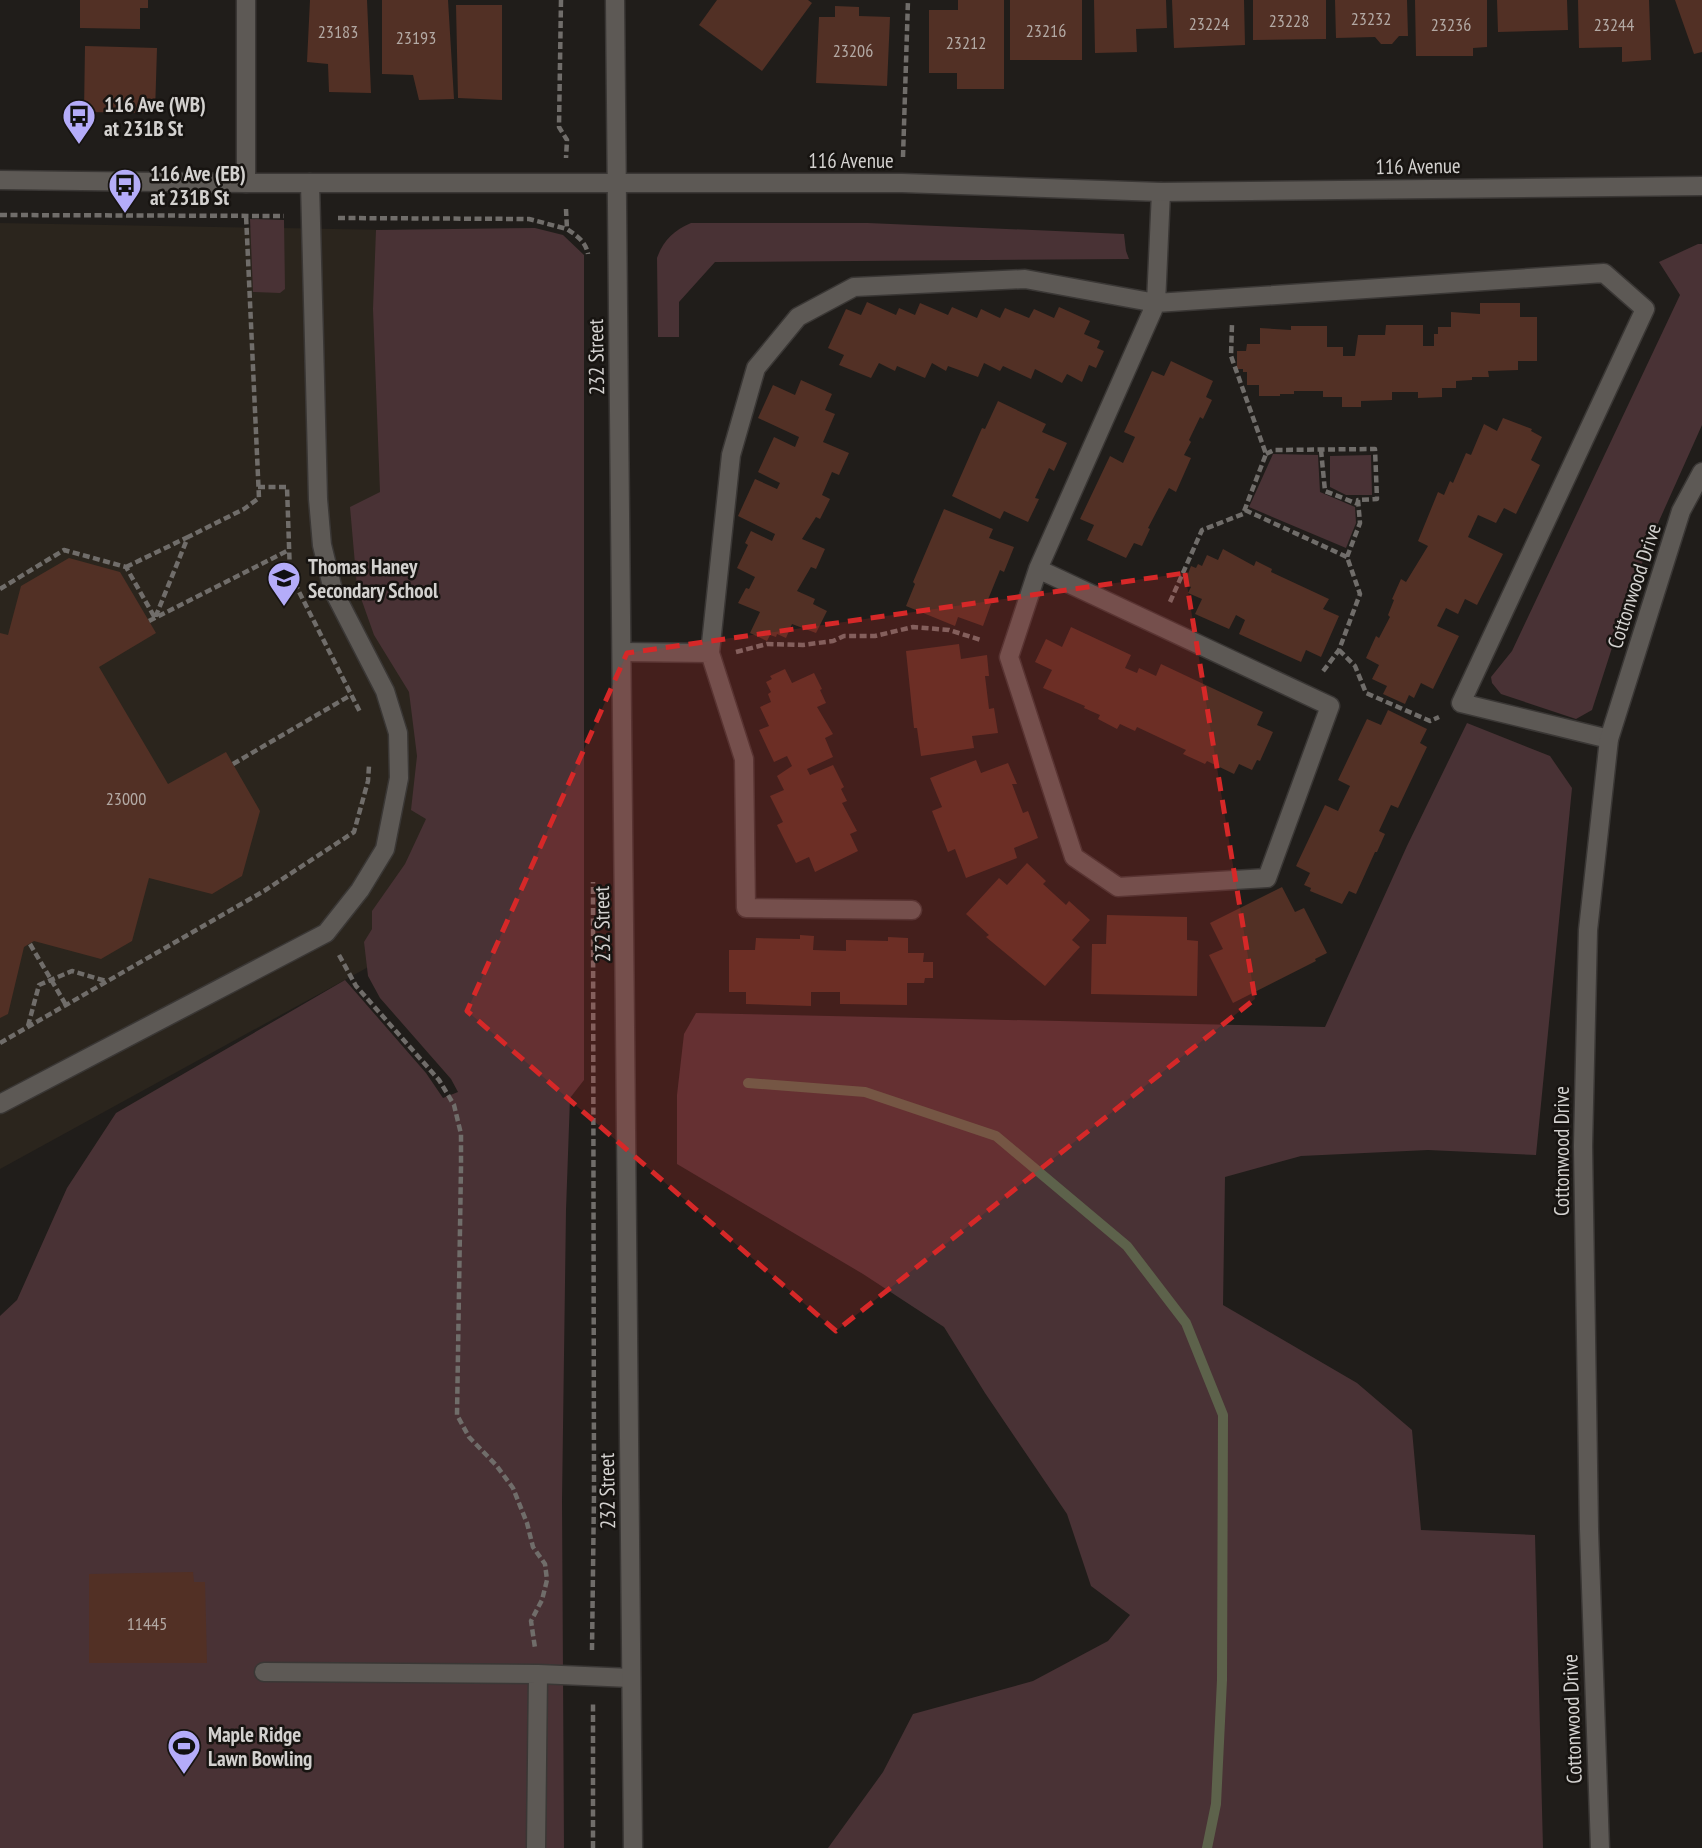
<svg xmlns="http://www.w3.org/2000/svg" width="1702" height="1848" font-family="'PT Sans Narrow',sans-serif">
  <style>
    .built { fill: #2b251d }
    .green { fill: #493235 }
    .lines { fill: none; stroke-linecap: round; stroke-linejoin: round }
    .stream { stroke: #5d624b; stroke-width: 10 }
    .building { fill: #523025 }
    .lane-casing { stroke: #3a3735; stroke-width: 21 }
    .street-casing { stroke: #3a3735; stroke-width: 21 }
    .secondary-casing { stroke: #3a3735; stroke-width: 21 }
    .path { stroke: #706d6a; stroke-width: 4.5; stroke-dasharray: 7 3.5; stroke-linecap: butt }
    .lane { stroke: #5d5955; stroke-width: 18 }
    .street { stroke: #5d5955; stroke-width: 18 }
    .secondary { stroke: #5d5955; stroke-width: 18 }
    .marked { fill: #d62828; fill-opacity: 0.2; stroke: #d62828; stroke-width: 5; stroke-dasharray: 14 9; stroke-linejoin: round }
    .labels { text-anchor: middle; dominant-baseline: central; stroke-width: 5; stroke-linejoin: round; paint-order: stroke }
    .number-label { font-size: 18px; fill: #b3a9a4 }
    .poi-label { font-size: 21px; font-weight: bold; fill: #d3d1cf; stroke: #171411; text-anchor: start }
    .street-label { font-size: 21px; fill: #d3d1cf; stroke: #171411 }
  </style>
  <rect width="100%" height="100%" fill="#201d1a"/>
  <path class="built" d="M0,223L496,232L573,912L372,965L0,1169Z"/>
  <path class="green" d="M250,219L284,220L285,289L280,293L253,292Z
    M691,223H868L1124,234L1126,251L1129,259L715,262L679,302V337H658L657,258C663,241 674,230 691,223Z
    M535,228L563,235L584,255V1080L570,1098L566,1210L562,1500L564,1848H0V1316L17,1300L67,1188L116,1113L345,980L426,1073L443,1098L458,1092L451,1079L380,998L368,976L364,942L372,929V911L405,864L426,819L411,810L417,756L409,692L374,635L357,587L350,507L380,492L373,309L376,230Z
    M1698,244H1702V425L1659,521L1628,598L1592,710L1576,719L1501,694L1492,683L1491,677L1512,651L1680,295L1659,262Z
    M1273,454L1318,455L1320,492L1355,507L1356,523L1346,548L1249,507Z
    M1371,455L1372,495H1346L1330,487V456Z
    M1467,723L1550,756L1572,788L1536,1155L1428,1150L1301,1156L1225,1177L1223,1305L1357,1383L1412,1430L1421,1530L1535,1535L1543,1848H828L883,1772L913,1714L1033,1681L1108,1641L1130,1615L1091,1586L1067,1514L985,1393L944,1327L863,1274L677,1164V1095L684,1034L696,1013L1325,1027L1407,846Z"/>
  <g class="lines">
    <path class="stream" d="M748,1083L865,1092L996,1136L1127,1246L1186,1323L1223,1415L1222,1680L1216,1804L1207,1848"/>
  </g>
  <path class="building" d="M80,0H148V8H140V29L80,28Z
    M310,0H367L371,93L329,92L328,64L307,62Z
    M382,0H448L454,99L419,100L413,75L382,74Z
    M717,0H808L812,3L762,71L699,25Z
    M958,0H1004V89H957V73H929V10H958Z
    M1010,0H1082V60H1010Z
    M1094,0H1166L1167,28L1136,29L1137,52L1095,53Z
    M1172,0H1244L1245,45L1174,48Z
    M1253,0H1326V39L1253,40Z
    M1335,0H1407L1408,36H1399L1392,44H1381L1375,37L1336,38Z
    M1415,0H1487V47L1473,48V56H1416Z
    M1497,0H1567L1568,30L1498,32Z
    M1578,0H1649L1651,60L1622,62V47L1579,48Z
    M1675,0H1702V52L1694,54Z
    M456,5H502V100L458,98Z
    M835,6L859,7V16L890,17L887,86L816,83L819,17H835Z
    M85,46L157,48L155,113L84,112Z
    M867,302L896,315L899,308L915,315L920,303L948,315L952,307L977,318L981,309L1000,318L1005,308L1029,318L1034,309L1054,318L1059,307L1090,321L1084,334L1100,341L1097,348L1104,351L1096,368L1089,365L1082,382L1067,374L1062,383L1035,369L1031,379L1003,366L1000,371L984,363L978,377L948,366L946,371L932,363L925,378L897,366L895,371L879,363L871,378L839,365L844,355L828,348L846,309L861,315Z
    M1480,303H1520V317H1537V361H1518V370L1488,371L1489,377H1472V380L1456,381V388H1442V397L1418,398V392H1392V400L1361,401V407H1342V397H1323V391H1294V394H1280V396H1259V385H1247V372H1243V369H1237V351H1246L1247,344H1260V328L1291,330V326H1327V347H1343V356H1355L1358,335H1385L1386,325H1423V346H1434V334H1438V327H1451V312L1480,314Z
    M1171,361L1213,381L1206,397L1212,400L1203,419L1200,417L1189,440L1191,442L1184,455L1191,458L1176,492L1169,488L1148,528L1150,529L1142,546L1134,543L1126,558L1087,540L1094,525L1080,519L1110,456L1123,463L1135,437L1124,432L1152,371L1164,376Z
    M801,380L832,394L825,410L835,414L823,442L849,453L839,475L832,472L822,495L830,499L820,519L816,517L802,539L825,549L816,569L811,567L797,591L815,599L813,604L827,611L816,633L792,624L786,638L777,634L776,637L770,635L767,641L750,633L760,612L738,603L746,588L749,589L755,577L737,568L748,545L745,543L751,531L772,541L775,534L738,516L755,479L777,489L780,483L758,472L774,437L795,447L799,437L758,418L773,385L795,395Z
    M998,401L1046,424L1042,432L1067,443L1054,471L1049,468L1035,498L1039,499L1028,522L1004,511L1000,519L952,496L982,428L985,429Z
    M1503,418L1532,429L1531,431L1542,437L1531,460L1540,465L1516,514L1504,508L1496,523L1478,515L1468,537L1503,554L1477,605L1465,599L1458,614L1446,608L1437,626L1459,636L1433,689L1421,683L1414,698L1409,695L1405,704L1383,694L1387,686L1372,679L1379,665L1366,658L1376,636L1379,638L1390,617L1388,615L1394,600L1392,599L1401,579L1406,582L1428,546L1418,541L1438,492L1444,495L1450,481L1453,483L1466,453L1471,455L1484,424L1497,431Z
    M944,509L993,529L989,538L1014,547L1004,572L1000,570L987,602L991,604L983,626L958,617L955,626L906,606L915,584L913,582Z
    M1223,549L1254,566L1256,561L1272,569L1271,572L1329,599L1323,609L1339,616L1321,657L1306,650L1301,662L1239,634L1245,620L1236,615L1229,629L1195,614L1202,599L1188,593L1191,587L1184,584L1191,566L1196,568L1198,564L1202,566L1207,555L1218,560Z
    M69,558L120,572L156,633L99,667L168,784L226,752L260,811L242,876L212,894L149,878L132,941L101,959L34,941L24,947L8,1014L0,1018V633L8,635L21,586Z
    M1071,627L1131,655L1125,668L1137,673L1139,668L1156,676L1161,664L1263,712L1257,725L1273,732L1260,761L1257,760L1252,770L1239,764L1234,774L1207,761L1205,764L1183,754L1186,750L1137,727L1135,731L1120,724L1117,729L1098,719L1100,715L1084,708L1085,706L1043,688L1052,670L1035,662L1046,639L1062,647Z
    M959,644L961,659L987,655L989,676H985L989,709L994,708L998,733L972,736L974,748L921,756L917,728H914L906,651Z
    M785,669L792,683L814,673L822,689L820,690L826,703L817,707L833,734L825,738L833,757L807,769L810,775L833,765L844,787L841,789L847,801L842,803L857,831L850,834L858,851L815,872L809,857L796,863L777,825L783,822L770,796L784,790L777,776L792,766L787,756L774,762L759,730L769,726L760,707L771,702L768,694L771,692L766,682L772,679L770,676Z
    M1388,710L1427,729L1420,743L1427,747L1398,808L1391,805L1379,831L1385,834L1377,852H1375L1356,894L1349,891L1342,904L1310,891L1311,888L1304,885L1310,873L1296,866L1325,805L1338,811L1350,786L1338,780L1367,719L1381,725Z
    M976,760L981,773L1008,763L1017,784H1012L1023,813L1028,811L1038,838L1014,848L1017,858L966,878L955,849L948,852L932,811L942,807L930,778Z
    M1027,863L1046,881L1043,884L1066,905L1069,901L1090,920L1072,940L1080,947L1045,986L986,937L989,935L966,914L999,878L1007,885Z
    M1282,887L1295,912L1304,908L1327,953L1315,959L1316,961L1233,1003L1209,955L1223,949L1210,923Z
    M1107,915L1187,917V940L1198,941L1197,996L1091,994L1092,944H1106Z
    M800,935L814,936L813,950L846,951V940L888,941V937L908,938V953H924L923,962H933V978H925L924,983H907V1005L840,1004V992H811V1006L746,1004V992H729V950H755L756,938L800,939Z
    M193,1572L194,1582H205L207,1663H89V1574Z"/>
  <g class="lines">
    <defs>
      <path id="lane" d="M1038,569L1330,706L1267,878L1118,887L1074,857L1009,657L1038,569L1156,303L1161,192
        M622,652L710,653
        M912,910L746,908L744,759L710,653L731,455L756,368L798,317L854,287L1025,279L1156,303L1604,273L1645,309L1461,703L1609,739
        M0,1104L326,933L360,890L385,849L399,778L398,733L385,691L333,590L322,545L318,499L310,183
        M264,1672L538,1674L631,1678
        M536,1848L538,1674"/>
      <path id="street" d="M246,0V183"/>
      <path id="secondary" d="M615,0L633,1848
        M0,180L246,183H902L1161,192L1702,186
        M1600,1848L1589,1529L1583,1146L1588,930L1609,739L1681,511L1702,472"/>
    </defs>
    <use href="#lane" class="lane-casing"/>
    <use href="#street" class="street-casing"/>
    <use href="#secondary" class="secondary-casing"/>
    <path class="path" d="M561,0L559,127L567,140L566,158
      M903,157L908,0
      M566,209L567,229C576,235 586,242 588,254
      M0,215L284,216
      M338,218L529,219L567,229
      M1321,450L1325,491L1358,504
      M1266,454L1274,450L1375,449L1377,499L1358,500L1360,523L1347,557L1360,594L1339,650L1321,674
      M258,487H287L290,574L361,714
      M1245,510L1347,557
      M126,567L188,537
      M0,589L64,550L126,567L155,618L188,537L244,509L259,498L246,215
      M1170,602L1202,530L1243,514L1266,454L1231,356L1232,324
      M149,621L289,550
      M1339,650L1355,666L1366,693L1430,721L1439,717
      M736,652L767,644L803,645L833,641L844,636H875L913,627L949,630L981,640
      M233,764L351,695
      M30,944L66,1005
      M339,955L356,986L439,1080L454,1105L461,1134V1167L457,1415L469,1437L496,1465L513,1488L527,1523L533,1547L545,1564L547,1580L542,1600L531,1621L535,1648
      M28,1026L39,985L72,971L106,981
      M0,1043L264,891L354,832L368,781L369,766
      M592,1650L594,1493L593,882
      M593,1848V1701"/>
    <use href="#lane" class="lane"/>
    <use href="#street" class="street"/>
    <use href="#secondary" class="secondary"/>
  </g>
  <path class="marked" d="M1185,573L1255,999L836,1331L467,1011L627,653Z"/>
  <defs>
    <symbol id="bus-pin" viewBox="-11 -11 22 30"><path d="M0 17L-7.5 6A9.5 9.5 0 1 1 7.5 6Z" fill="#b4acf9" stroke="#171411"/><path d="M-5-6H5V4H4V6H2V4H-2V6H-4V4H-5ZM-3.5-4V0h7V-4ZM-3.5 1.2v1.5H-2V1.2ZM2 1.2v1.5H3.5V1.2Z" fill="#111"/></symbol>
    <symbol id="school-pin" viewBox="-11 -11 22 30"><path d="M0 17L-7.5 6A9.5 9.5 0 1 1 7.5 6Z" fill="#b4acf9" stroke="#171411"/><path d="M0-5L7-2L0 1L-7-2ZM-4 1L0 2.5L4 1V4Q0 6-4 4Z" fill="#111"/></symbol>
    <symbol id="stadium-pin" viewBox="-11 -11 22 30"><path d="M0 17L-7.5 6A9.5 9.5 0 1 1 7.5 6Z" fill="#b4acf9" stroke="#171411"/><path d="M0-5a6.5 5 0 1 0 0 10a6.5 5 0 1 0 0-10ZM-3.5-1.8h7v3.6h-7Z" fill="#111"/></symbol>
  </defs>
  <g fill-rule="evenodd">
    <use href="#bus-pin" x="60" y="97" width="38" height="52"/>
    <use href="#bus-pin" x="106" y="166" width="38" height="52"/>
    <use href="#school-pin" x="265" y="559" width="38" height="52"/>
    <use href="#stadium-pin" x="165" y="1727" width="38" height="52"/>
  </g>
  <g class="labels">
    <g class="number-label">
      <text x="1371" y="18">23232</text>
      <text x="1289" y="20">23228</text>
      <text x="1209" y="23">23224</text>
      <text x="1451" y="24">23236</text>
      <text x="1614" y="24">23244</text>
      <text x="1046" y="30">23216</text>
      <text x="338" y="31">23183</text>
      <text x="416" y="37">23193</text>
      <text x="966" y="42">23212</text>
      <text x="853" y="50">23206</text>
      <text x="126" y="798">23000</text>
      <text x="147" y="1623">11445</text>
    </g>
    <g class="poi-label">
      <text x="104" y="104">116 Ave (WB)<tspan x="104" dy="24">at 231B St</tspan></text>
      <text x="150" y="173">116 Ave (EB)<tspan x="150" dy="24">at 231B St</tspan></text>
      <text x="308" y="566">Thomas Haney<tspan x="308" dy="24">Secondary School</tspan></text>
      <text x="208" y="1734">Maple Ridge<tspan x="208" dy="24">Lawn Bowling</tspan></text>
    </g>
    <g class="street-label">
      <text x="851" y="160">116 Avenue</text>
      <text transform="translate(1418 166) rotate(-1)">116 Avenue</text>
      <text transform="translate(596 357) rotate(-91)">232 Street</text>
      <text transform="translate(1634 586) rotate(-72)">Cottonwood Drive</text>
      <text transform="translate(602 924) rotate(-91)">232 Street</text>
      <text transform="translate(1561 1151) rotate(-90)">Cottonwood Drive</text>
      <text transform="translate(607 1491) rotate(-91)">232 Street</text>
      <text transform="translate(1572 1719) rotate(-92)">Cottonwood Drive</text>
    </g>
  </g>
</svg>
